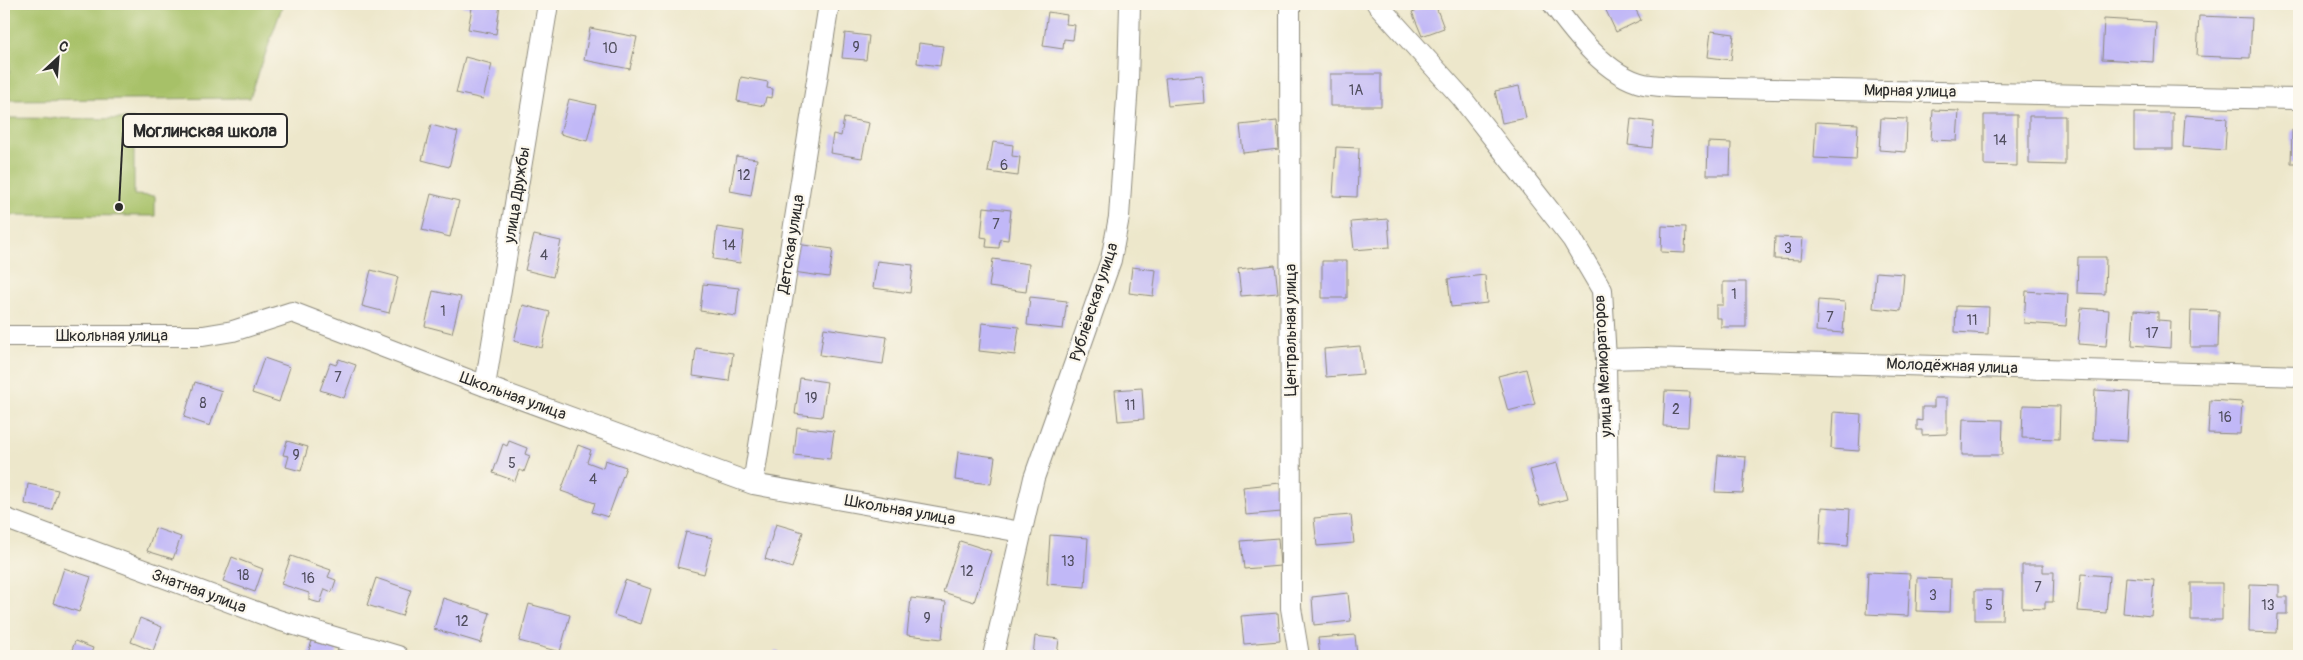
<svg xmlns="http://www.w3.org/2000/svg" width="2303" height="660" font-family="Pangolin,sans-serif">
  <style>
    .green { fill: #a7c167; stroke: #697649 }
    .building { fill: #c1b8f7 }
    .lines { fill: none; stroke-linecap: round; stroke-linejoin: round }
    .street-casing { stroke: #8c897b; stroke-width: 22 }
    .street { stroke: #fff; stroke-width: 20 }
    .labels { text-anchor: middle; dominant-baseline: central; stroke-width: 4.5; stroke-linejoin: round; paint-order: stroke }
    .number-label { font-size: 14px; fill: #504e5e }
    .street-label { font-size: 16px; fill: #2b2b2b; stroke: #fbf7ec }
    .leader { fill: none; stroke: #2b2b2b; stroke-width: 2 }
    .callout-dot { fill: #2b2b2b; stroke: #fbf7ec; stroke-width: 2 }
    .callout { fill: #fbf7ec; stroke: #2b2b2b; stroke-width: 2 }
    .callout-label { font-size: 18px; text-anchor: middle; font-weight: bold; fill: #2b2b2b }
  </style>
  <rect width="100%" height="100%" fill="#fbf7ec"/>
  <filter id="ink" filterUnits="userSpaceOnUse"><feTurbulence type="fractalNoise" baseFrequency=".02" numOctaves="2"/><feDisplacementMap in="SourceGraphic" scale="10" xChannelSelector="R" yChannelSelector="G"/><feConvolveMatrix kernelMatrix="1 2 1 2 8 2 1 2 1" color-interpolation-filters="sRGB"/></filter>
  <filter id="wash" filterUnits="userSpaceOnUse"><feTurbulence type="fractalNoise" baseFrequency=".0096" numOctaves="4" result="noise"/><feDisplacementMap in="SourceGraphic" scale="20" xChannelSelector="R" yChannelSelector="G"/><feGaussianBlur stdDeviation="1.12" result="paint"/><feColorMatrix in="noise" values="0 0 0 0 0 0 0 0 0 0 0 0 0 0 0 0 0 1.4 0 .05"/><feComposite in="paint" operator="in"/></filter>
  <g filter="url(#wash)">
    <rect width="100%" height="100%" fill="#ede7cb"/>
    <path class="green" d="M10,4H283L250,98L9,100Z
      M4,118L134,119V195L155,196V216L4,215Z"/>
    <g id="blocks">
      <path class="building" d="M462,4H500L496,34L468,29L472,8L461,6Z
        M1435,4L1444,28L1422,36L1412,12Z
        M1603,4H1633L1641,20L1616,32Z
        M1048,12L1067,15L1066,24L1075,25L1073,40L1064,39L1063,49L1043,46Z
        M2199,16L2252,18L2250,58L2197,56Z
        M2104,19L2156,22L2154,62L2102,59Z
        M590,28L637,37L630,69L584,60Z
        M1711,31L1734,34L1731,60L1708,57Z
        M845,33L869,36L866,60L842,58Z
        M919,43L943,46L940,66L917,63Z
        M465,57L492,64L483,99L456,93Z
        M1330,74H1381V106H1330Z
        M1202,75L1204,103L1168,106L1165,78Z
        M741,77L768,82L767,88L773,89L772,98L766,97L764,106L737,101Z
        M1519,86L1526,118L1502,123L1495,91Z
        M569,99L596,105L587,141L560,134Z
        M1933,110L1959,111L1957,141L1931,140Z
        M2134,113H2173V149H2134Z
        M1984,115H2017V166L1984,165Z
        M2185,115L2227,118L2225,150L2183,147Z
        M2029,116H2065V165L2029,164Z
        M844,118L869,123L862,158L830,153L833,134L841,136Z
        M1881,118L1907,119L1906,152L1879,150Z
        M1631,119L1654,122L1652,148L1628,145Z
        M1277,121L1279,149L1243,153L1240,125Z
        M1816,122L1858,124L1856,160L1814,158Z
        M431,125L458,132L449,167L422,160Z
        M2292,130L2299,131V163H2291Z
        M993,142L1013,145L1012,156L1020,157L1018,176L988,172Z
        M1708,142L1731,143L1730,175H1707Z
        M1336,147L1359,148L1357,197L1333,196Z
        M736,156L757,159L751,195L730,191Z
        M431,194L459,201L450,237L422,230Z
        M984,207L1011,210L1008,240L1000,239L999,248L986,247L987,238L981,237Z
        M1388,219L1390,247L1354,250L1351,222Z
        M1662,226L1686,227L1685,253L1661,252Z
        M717,227L744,231L740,263L713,259Z
        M534,235L561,241L553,277L525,270Z
        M1775,237L1803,238L1801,260L1774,259Z
        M796,244L833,249L829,277L793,272Z
        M2078,257H2106L2105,294L2077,293Z
        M993,259L1029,264L1026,292L989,287Z
        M877,261L913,265L910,293L873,288Z
        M1322,261H1347V298H1322Z
        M1275,265L1278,293L1241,296L1238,269Z
        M1132,267L1156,270L1153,296L1129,293Z
        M371,270L398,277L389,313L362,306Z
        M1876,272L1904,274L1901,311L1873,308Z
        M1485,275L1487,303L1451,307L1448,279Z
        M1723,282H1746V327H1721V318H1716V305H1723Z
        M703,284L739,288L736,316L700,311Z
        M433,291L461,297L452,333L425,326Z
        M2026,291L2068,294L2066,326L2024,323Z
        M1030,297L1067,301L1063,329L1027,325Z
        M1818,300L1845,302L1843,333L1816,331Z
        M523,305L550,312L542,348L514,341Z
        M1956,306L1989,307L1988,334L1955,332Z
        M2081,308L2109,310L2106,346L2078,344Z
        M2134,310L2158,312V320L2171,321L2170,348L2132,345Z
        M2191,310L2219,311L2218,347H2190Z
        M982,323L1019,327L1015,355L979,351Z
        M824,328L887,337L883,364L820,355Z
        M1360,346L1363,374L1326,377L1324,349Z
        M696,348L733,353L729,381L693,376Z
        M264,358L290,367L279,402L252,393Z
        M339,359L356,365L344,398L320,390L330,363L336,365Z
        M1526,369L1535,404L1508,411L1498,376Z
        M800,378L827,382L822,417L795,414Z
        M195,382L222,391L210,426L184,417Z
        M1142,388L1144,419L1118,421L1115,390Z
        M2095,390L2130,392L2127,441L2093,439Z
        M1665,391L1690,392L1688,427L1663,426Z
        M1934,398H1947V434L1922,435V430H1917V420L1922,421V407H1934Z
        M2210,400L2242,402L2240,434L2208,433Z
        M2023,405L2060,406L2059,439L2022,438Z
        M1833,412L1861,414L1859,451L1831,449Z
        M1963,419L2003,420L2002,455H1962Z
        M797,427L834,431L830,459L794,455Z
        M287,441L308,447L301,471L286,467L289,456L283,455Z
        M509,441L527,448L525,454L530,456L524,472L519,470L515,481L493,473L503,444L507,446Z
        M578,445L591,450L587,462L603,468L605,460L626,467L608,517L592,512L595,503L561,491Z
        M958,452L995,457L991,484L955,480Z
        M1718,455L1746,457L1743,493L1715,492Z
        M1557,463L1567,499L1540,506L1530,470Z
        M1280,483L1282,512L1246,515L1243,487Z
        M28,484L58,490L52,510L25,504Z
        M1822,507L1850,509L1848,546L1820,544Z
        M1351,515L1354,543L1317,546L1314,518Z
        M776,524L803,532L792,568L765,559Z
        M155,528L181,537L173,559L147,551Z
        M686,532L713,538L704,574L677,567Z
        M1050,535L1088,538L1085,587L1047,584Z
        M1278,538L1280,566L1244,569L1241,541Z
        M960,541L991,551L974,602L943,592Z
        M291,556L331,570L328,577L336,580L332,592L325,589L320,603L309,600V593L281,584Z
        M232,557L263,569L255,592L223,581Z
        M2022,565H2043V572H2054L2053,602H2045V609L2022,608Z
        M64,568L91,577L79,612L53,603Z
        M1868,572L1910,574L1908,616L1866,614Z
        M2081,574L2109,576L2106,613L2078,611Z
        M2126,577L2154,579L2151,616L2123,613Z
        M376,578L411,590L402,616L367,605Z
        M1917,578L1951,579L1950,612L1916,611Z
        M625,580L651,589L641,624L614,615Z
        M2191,583H2222V620H2191Z
        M2250,584L2279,585V597H2287V614H2278L2277,633L2249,632Z
        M1975,590H2003L2002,620H1975Z
        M1348,593L1351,621L1314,625L1312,597Z
        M443,598L490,613L481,643L434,629Z
        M911,598L946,602L942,639L907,635Z
        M529,604L570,615L560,652L519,641Z
        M1278,613L1280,641L1244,644L1241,616Z
        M140,618L162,627L153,651L131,642Z
        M1355,635L1357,656H1320L1318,638Z
        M1035,636L1059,639L1057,656H1033Z
        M75,641L93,648L90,656H70Z
        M312,641L338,649L336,656H307Z
        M775,651L790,656H773Z"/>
    </g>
  </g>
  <g filter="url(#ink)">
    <use href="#blocks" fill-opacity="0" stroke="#8c897b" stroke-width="1"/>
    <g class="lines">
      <defs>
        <path id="street" d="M1290,4L1291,608L1299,656
          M1377,4L1461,97L1572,239L1602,290L1606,359L1610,656
          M1553,4C1574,33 1607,76 1644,84C1654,86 1665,86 1675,87L2299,99
          M4,336H203L233,331L292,312L485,386L753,484L1021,532
          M1606,359L1647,358L2299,376
          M485,386L548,4
          M753,484L829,4
          M4,518L278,620L398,656
          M993,656L1034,478L1111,260L1119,217L1128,83L1130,4"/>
      </defs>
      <use href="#street" class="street-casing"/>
      <use href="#street" class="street"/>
    </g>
  </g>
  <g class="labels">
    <g class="number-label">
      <text x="856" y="47">9</text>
      <text x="610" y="48">10</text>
      <text x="1356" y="90">1А</text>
      <text x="2000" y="140">14</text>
      <text x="1004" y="165">6</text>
      <text x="744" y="175">12</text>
      <text x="996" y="224">7</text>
      <text x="729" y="245">14</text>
      <text x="1788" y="248">3</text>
      <text x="544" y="255">4</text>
      <text x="1734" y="294">1</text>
      <text x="443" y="311">1</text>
      <text x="1830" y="317">7</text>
      <text x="1972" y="320">11</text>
      <text x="2152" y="333">17</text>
      <text x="338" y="377">7</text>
      <text x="811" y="398">19</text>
      <text x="203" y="403">8</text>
      <text x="1130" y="405">11</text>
      <text x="1676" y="409">2</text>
      <text x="2225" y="417">16</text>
      <text x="296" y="455">9</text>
      <text x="512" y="463">5</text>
      <text x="593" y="479">4</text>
      <text x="1068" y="561">13</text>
      <text x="967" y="571">12</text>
      <text x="243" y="575">18</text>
      <text x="308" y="578">16</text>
      <text x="2038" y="587">7</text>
      <text x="1933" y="595">3</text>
      <text x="1989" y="605">5</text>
      <text x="2268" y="605">13</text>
      <text x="927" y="618">9</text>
      <text x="462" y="621">12</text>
    </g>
    <g class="street-label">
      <text transform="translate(1910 91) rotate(1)">Мирная улица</text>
      <text transform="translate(517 195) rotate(-81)">улица Дружбы</text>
      <text transform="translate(791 244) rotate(-81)">Детская улица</text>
      <text transform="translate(1094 302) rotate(-72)">Рублёвская улица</text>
      <text transform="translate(1291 330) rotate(-90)">Центральная улица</text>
      <text x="112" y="336">Школьная улица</text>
      <text transform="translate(1603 366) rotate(-93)">улица Мелиораторов</text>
      <text transform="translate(1952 366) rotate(2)">Молодёжная улица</text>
      <text transform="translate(513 396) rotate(20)">Школьная улица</text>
      <text transform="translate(900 510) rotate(10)">Школьная улица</text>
      <text transform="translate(199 591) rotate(20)">Знатная улица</text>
    </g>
  </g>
  <path class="leader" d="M119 207L123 131"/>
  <circle class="callout-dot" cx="119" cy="207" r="5"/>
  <rect class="callout" x="123" y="114" width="164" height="33" rx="5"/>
  <g class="callout-label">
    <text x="205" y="137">Моглинская школа</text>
  </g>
  <rect width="2303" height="660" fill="none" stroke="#fbf7ec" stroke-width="20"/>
  <g transform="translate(58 58) rotate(26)" stroke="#fbf7ec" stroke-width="4" paint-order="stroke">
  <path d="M0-4L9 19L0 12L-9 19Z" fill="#2b2b2b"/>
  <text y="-8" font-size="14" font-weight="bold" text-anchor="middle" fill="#2b2b2b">С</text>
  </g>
</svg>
